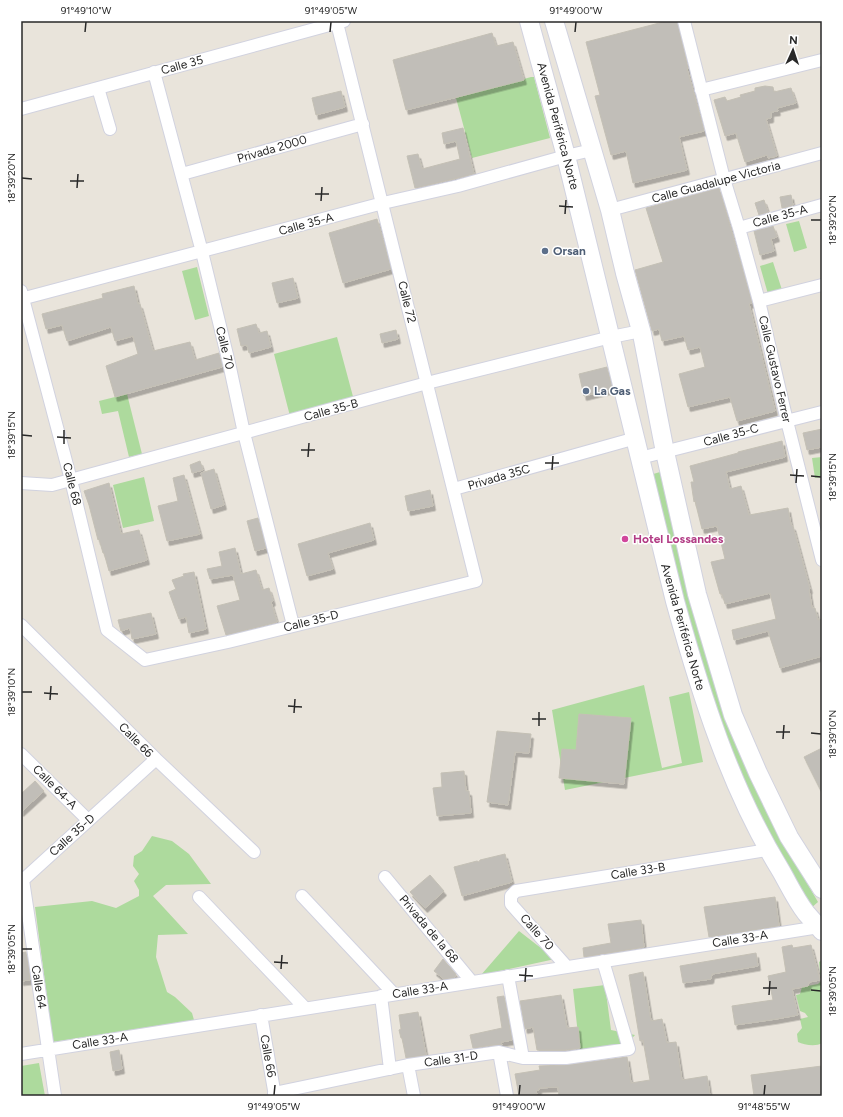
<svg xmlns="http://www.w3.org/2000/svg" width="843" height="1117" font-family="Figtree,sans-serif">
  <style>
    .green { fill: #adda9d }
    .building { fill: #c1beb8; stroke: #c4c0b5; filter: url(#shadow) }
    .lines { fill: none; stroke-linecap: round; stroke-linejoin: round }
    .minor-casing { stroke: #d1d2df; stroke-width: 14 }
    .secondary-casing { stroke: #d1d2df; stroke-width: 20 }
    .minor { stroke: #fff; stroke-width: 12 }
    .secondary { stroke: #fff; stroke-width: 18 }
    .ticks { fill: none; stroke: #282828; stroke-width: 1.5 }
    .service-dot { fill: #5c6f8a; stroke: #fff; stroke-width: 1.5 }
    .hotel-dot { fill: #d1479c; stroke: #fff; stroke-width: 1.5 }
    .labels { text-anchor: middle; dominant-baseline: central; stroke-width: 3; stroke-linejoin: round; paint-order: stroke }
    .street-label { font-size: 12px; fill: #282828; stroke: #fff }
    .service-label { font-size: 12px; font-weight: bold; fill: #4e5e75; stroke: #fff; text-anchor: start }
    .hotel-label { font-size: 12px; font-weight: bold; fill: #b23c85; stroke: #fff; text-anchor: start }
    .neatline { fill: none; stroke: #282828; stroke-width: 1.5 }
    .ticks-label { font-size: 10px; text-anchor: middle; fill: #282828 }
  </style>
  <defs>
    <filter id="shadow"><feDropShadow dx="2.5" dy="4.5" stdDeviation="0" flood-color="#0004"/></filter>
  </defs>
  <rect width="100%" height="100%" fill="#e9e4db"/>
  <path class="green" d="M531,77H534L550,138L472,158L456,98Z
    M799,221L807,248L794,252L786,224Z
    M773,262L782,290L768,294L760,266Z
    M197,267L209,316L195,320L182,271Z
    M337,337L355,404L291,420L274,354Z
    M127,394L142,454L129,457L118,411L102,414L99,401Z
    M822,457V477L815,478L812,458Z
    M660,472L691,596L782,840L818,902L811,908L773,845L742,778L719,721L682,599L650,475Z
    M144,477L154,521L123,528L113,485Z
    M644,685L662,768L682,763L669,697L689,692L703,762L565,790L552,710Z
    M152,836L172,841L189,854L211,884L166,885L153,896L188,934L158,935L156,957L167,992L175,997L192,1013L194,1020L53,1042L35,907L92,901L116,908L139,896V890L134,881L139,874L133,866L134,856L142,851Z
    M519,931L555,959L481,975Z
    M822,960V1043C816,1047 804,1045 798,1042L797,1034L802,1028L800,1019L808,1017L805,1013L800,1011L796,995L800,994L802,987L818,984L821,981L819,962Z
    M605,985L611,1030L635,1035L623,1048L580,1053L573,989Z
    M39,1063L45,1096H21V1066Z"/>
  <path class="building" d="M667,21H677L688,69H687L704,131L679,137L687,170L633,183L626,151L611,155L595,96L600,95L586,42Z
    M492,33L496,46L513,42L524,80L406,110L393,60Z
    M765,86L773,87L774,92L791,88L796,103L777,108L778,111L771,112V118L766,119L777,156L768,158L767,155L745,162L736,133L725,136L714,100L725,97L727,101L741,97L740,95L755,91V88Z
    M341,91L345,107L316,115L312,98Z
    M463,128L474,174L415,188L407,156L418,154L422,169L460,159L456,141L444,144L442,133Z
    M719,188L752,303L749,304L775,411L737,421L730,397L688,407L679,374L705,367L700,347L688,350L684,336L662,341L659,329L652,331L635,270L663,262L646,208Z
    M791,195L793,205L782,208L780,197Z
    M764,200L768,212L759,215L755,203Z
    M377,219L391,269L343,283L329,233Z
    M773,226L777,237L771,239L774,251L760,255L754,231Z
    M293,278L298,298L277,303L272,283Z
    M134,286L138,304H140L153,351L190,342L195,360L219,353L222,367L115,397L106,366L138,354L133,336L115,341L111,327L67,341L62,325L46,329L42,314L103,298L102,294Z
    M256,324L259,333L267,331L271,347L249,353L247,345L241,346L237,329Z
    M396,330L398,339L382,343L380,334Z
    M607,367L612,389L584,396L579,374Z
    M822,429V447L807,450L803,433Z
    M782,441L785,457L726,472L730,489L741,486L749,515L788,508L791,525L793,526L810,589L809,590L812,608H815L818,620L822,619V656L780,668L768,631L734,640L732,630L776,619L770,593L725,604L722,594H720L711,562L725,559L717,526L702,529L695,501L694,502L691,482H694L690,466L738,453V452Z
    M200,461L203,470L192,473L190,465Z
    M214,469L224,505L211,509L201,473Z
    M184,475L200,534L167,541L158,506L178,501L173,478Z
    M109,483L121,534L139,530L147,560L109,571L104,553H103L99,539L98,540L89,505L84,491Z
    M430,490L433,506L408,511L405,496Z
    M258,518L266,548L255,551L247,521Z
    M370,523L374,540L328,553L333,569L307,576L298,544Z
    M235,548L241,574L256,570L262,590L269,588L273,601L271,602L277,622L226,635L217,606L240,600L233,575L210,579L207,569L222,566L219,552Z
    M194,572L206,629L189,633L186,617L179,619L169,592L176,589L172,580L184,576L183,574Z
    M151,613L156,634L132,639L130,628L121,631L118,620Z
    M579,714L631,718L624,784L559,778L562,749L576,750Z
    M497,731L531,734L529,753L515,752L508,805L487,802Z
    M822,748V793L804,757Z
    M464,771L466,791H469L471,813L437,816L433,788L442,787L441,773Z
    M35,781L44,791L21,812V794Z
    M505,854L512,882L462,896L454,867L477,861L479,862L480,860Z
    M430,875L444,891L425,908L410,892Z
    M775,897L779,926L709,937L704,907Z
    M641,920L644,947L584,957L583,948L611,943L608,924Z
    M792,945L793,948L811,945L820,980L809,982L808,986L792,989L798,1015L776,1019L735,1025L732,1006L773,1000L768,976L786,972L782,947Z
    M26,952L30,980L21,981V953Z
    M756,953L758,966L712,974L711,979L683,983L680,966Z
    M443,959L456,974L454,978L444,979L434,971Z
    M643,972L651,1021L662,1019L667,1043L676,1042L682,1080L707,1076L710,1096H559L558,1087L539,1088V1090L536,1091L537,1094L519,1096L515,1074L540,1070L539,1066L567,1065L627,1057L631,1083L650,1080L643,1040L640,1041L629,975Z
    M561,995L567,1028L578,1027L580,1048L565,1050H537L533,1027L525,1029L520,1001Z
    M504,996L512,1040L501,1042L502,1045H491L473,1048L470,1035L502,1028L497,997Z
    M418,1012L426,1055L406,1058L402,1038H401L399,1030L401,1029L399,1015Z
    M119,1050L122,1069L113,1071L110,1052Z
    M822,1066V1096H754L751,1075Z"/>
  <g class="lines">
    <defs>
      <path id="minor" d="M684,21L724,179L739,228L759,301L787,421L822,560
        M154,72L202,252L229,363L244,433L293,625
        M98,88L110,129
        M701,90L822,60
        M21,109L344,21
        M182,174L363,124
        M610,210L822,153
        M739,228L822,205
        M21,291L71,480L107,630L145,660L228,642L476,581L337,23
        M21,299L383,203L458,186L566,156L592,150
        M759,301L822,285
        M640,458L822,412
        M21,483L52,485L427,383L611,337L641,331
        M454,489L636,438
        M21,625L156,759L254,852
        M21,754L88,820
        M385,877L472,982
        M21,878L23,880L55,1096
        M23,880L156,759
        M302,896L394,994
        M199,897L305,1008
        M567,967L511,904V896L516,891L767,850
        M508,976L523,1058
        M381,996L390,1069
        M261,1015L275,1096
        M499,1052L507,1096
        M21,1054L819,927
        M408,1065L414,1096
        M274,1093L408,1065L499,1052L523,1058H566L629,1049L603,961"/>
      <path id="secondary" d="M529,21L566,156L675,601C701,695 730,788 781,871C789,885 796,900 806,913C811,919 817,925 822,931
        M554,21L610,210L625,273L642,334L665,452L697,594L733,715L758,773L789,837L822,889"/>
    </defs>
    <use href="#minor" class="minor-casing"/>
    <use href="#secondary" class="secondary-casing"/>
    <use href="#minor" class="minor"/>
    <use href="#secondary" class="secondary"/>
  </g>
  <path class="ticks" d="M85,32L86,22M330,32L331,22M575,32L576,22M22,178L32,179M70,181H84M77,188L78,174M315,194H329M321,201L322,187M559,206L573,207M565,214L566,200M811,220H821M22,435L32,436M57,437L71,438M64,444V430M301,450H315M308,457L309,443M545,463H559M552,470L553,456M790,475L804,476M811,476L821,477M796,483L797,469M22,692H32M44,693L58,694M50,700L51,686M288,706L302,707M294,713L295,699M532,719H546M539,726V712M776,732H790M811,733L821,734M783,739L784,725M22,949H32M274,962L288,963M281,969L282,955M519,975L533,976M525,982L526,968M763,988H777M811,990L821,991M769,995L770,981M274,1095L275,1085M519,1095L520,1085M764,1095L765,1085"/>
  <g class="service-dot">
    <circle cx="545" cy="251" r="4"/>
    <circle cx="586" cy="391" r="4"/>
  </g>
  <circle class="hotel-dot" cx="625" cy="539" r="4"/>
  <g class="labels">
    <g class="street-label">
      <text transform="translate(182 65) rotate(-15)">Calle 35</text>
      <text transform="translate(558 126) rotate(75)">Avenida Periférica Norte</text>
      <text transform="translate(272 149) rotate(-16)">Privada 2000</text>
      <text transform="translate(716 182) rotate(-15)">Calle Guadalupe Victoria</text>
      <text transform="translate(780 216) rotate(-15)">Calle 35-A</text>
      <text transform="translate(306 224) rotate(-15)">Calle 35-A</text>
      <text transform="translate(407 302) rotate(76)">Calle 72</text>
      <text transform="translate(225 348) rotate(76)">Calle 70</text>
      <text transform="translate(775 369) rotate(77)">Calle Gustavo Ferrer</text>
      <text transform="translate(331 410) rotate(-15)">Calle 35-B</text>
      <text transform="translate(731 435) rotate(-15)">Calle 35-C</text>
      <text transform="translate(499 477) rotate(-16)">Privada 35C</text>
      <text transform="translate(72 484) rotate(76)">Calle 68</text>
      <text transform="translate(311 621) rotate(-14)">Calle 35-D</text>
      <text transform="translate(683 627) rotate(74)">Avenida Periférica Norte</text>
      <text transform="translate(136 740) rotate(45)">Calle 66</text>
      <text transform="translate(55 787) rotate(45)">Calle 64-A</text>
      <text transform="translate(72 835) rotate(-42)">Calle 35-D</text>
      <text transform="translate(638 871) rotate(-9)">Calle 33-B</text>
      <text transform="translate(429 929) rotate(50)">Privada de la 68</text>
      <text transform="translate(537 932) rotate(48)">Calle 70</text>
      <text transform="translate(740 939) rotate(-9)">Calle 33-A</text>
      <text transform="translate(39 987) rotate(81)">Calle 64</text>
      <text transform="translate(420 990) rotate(-9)">Calle 33-A</text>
      <text transform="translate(100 1041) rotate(-9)">Calle 33-A</text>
      <text transform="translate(268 1056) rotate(80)">Calle 66</text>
      <text transform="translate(451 1059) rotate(-8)">Calle 31-D</text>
    </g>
    <g class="service-label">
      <text x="553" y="251">Orsan</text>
      <text x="594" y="391">La Gas</text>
    </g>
    <g class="hotel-label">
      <text x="633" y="539">Hotel Lossandes</text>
    </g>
  </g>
  <rect width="843" height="1117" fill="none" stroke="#ffffff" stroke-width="44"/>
  <g transform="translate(793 50) rotate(3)" stroke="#ffffff" stroke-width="3" paint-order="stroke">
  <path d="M0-3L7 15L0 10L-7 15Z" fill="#282828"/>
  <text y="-6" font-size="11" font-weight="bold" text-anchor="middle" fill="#282828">N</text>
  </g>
  <rect x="22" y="22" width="799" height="1073" class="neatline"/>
  <g class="ticks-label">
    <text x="86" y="14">91°49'10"W</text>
    <text x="331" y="14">91°49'05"W</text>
    <text x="576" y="14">91°49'00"W</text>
    <text transform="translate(11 178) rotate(-90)" y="4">18°39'20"N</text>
    <text transform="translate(832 220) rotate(-90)" y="4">18°39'20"N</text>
    <text transform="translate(11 435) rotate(-90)" y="4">18°39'15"N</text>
    <text transform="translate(832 477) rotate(-90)" y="4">18°39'15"N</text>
    <text transform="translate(11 692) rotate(-90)" y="4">18°39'10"N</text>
    <text transform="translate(832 734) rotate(-90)" y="4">18°39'10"N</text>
    <text transform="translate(11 949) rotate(-90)" y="4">18°39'05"N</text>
    <text transform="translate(832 991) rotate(-90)" y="4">18°39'05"N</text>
    <text x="274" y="1110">91°49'05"W</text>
    <text x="519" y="1110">91°49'00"W</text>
    <text x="764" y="1110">91°48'55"W</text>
  </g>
</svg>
